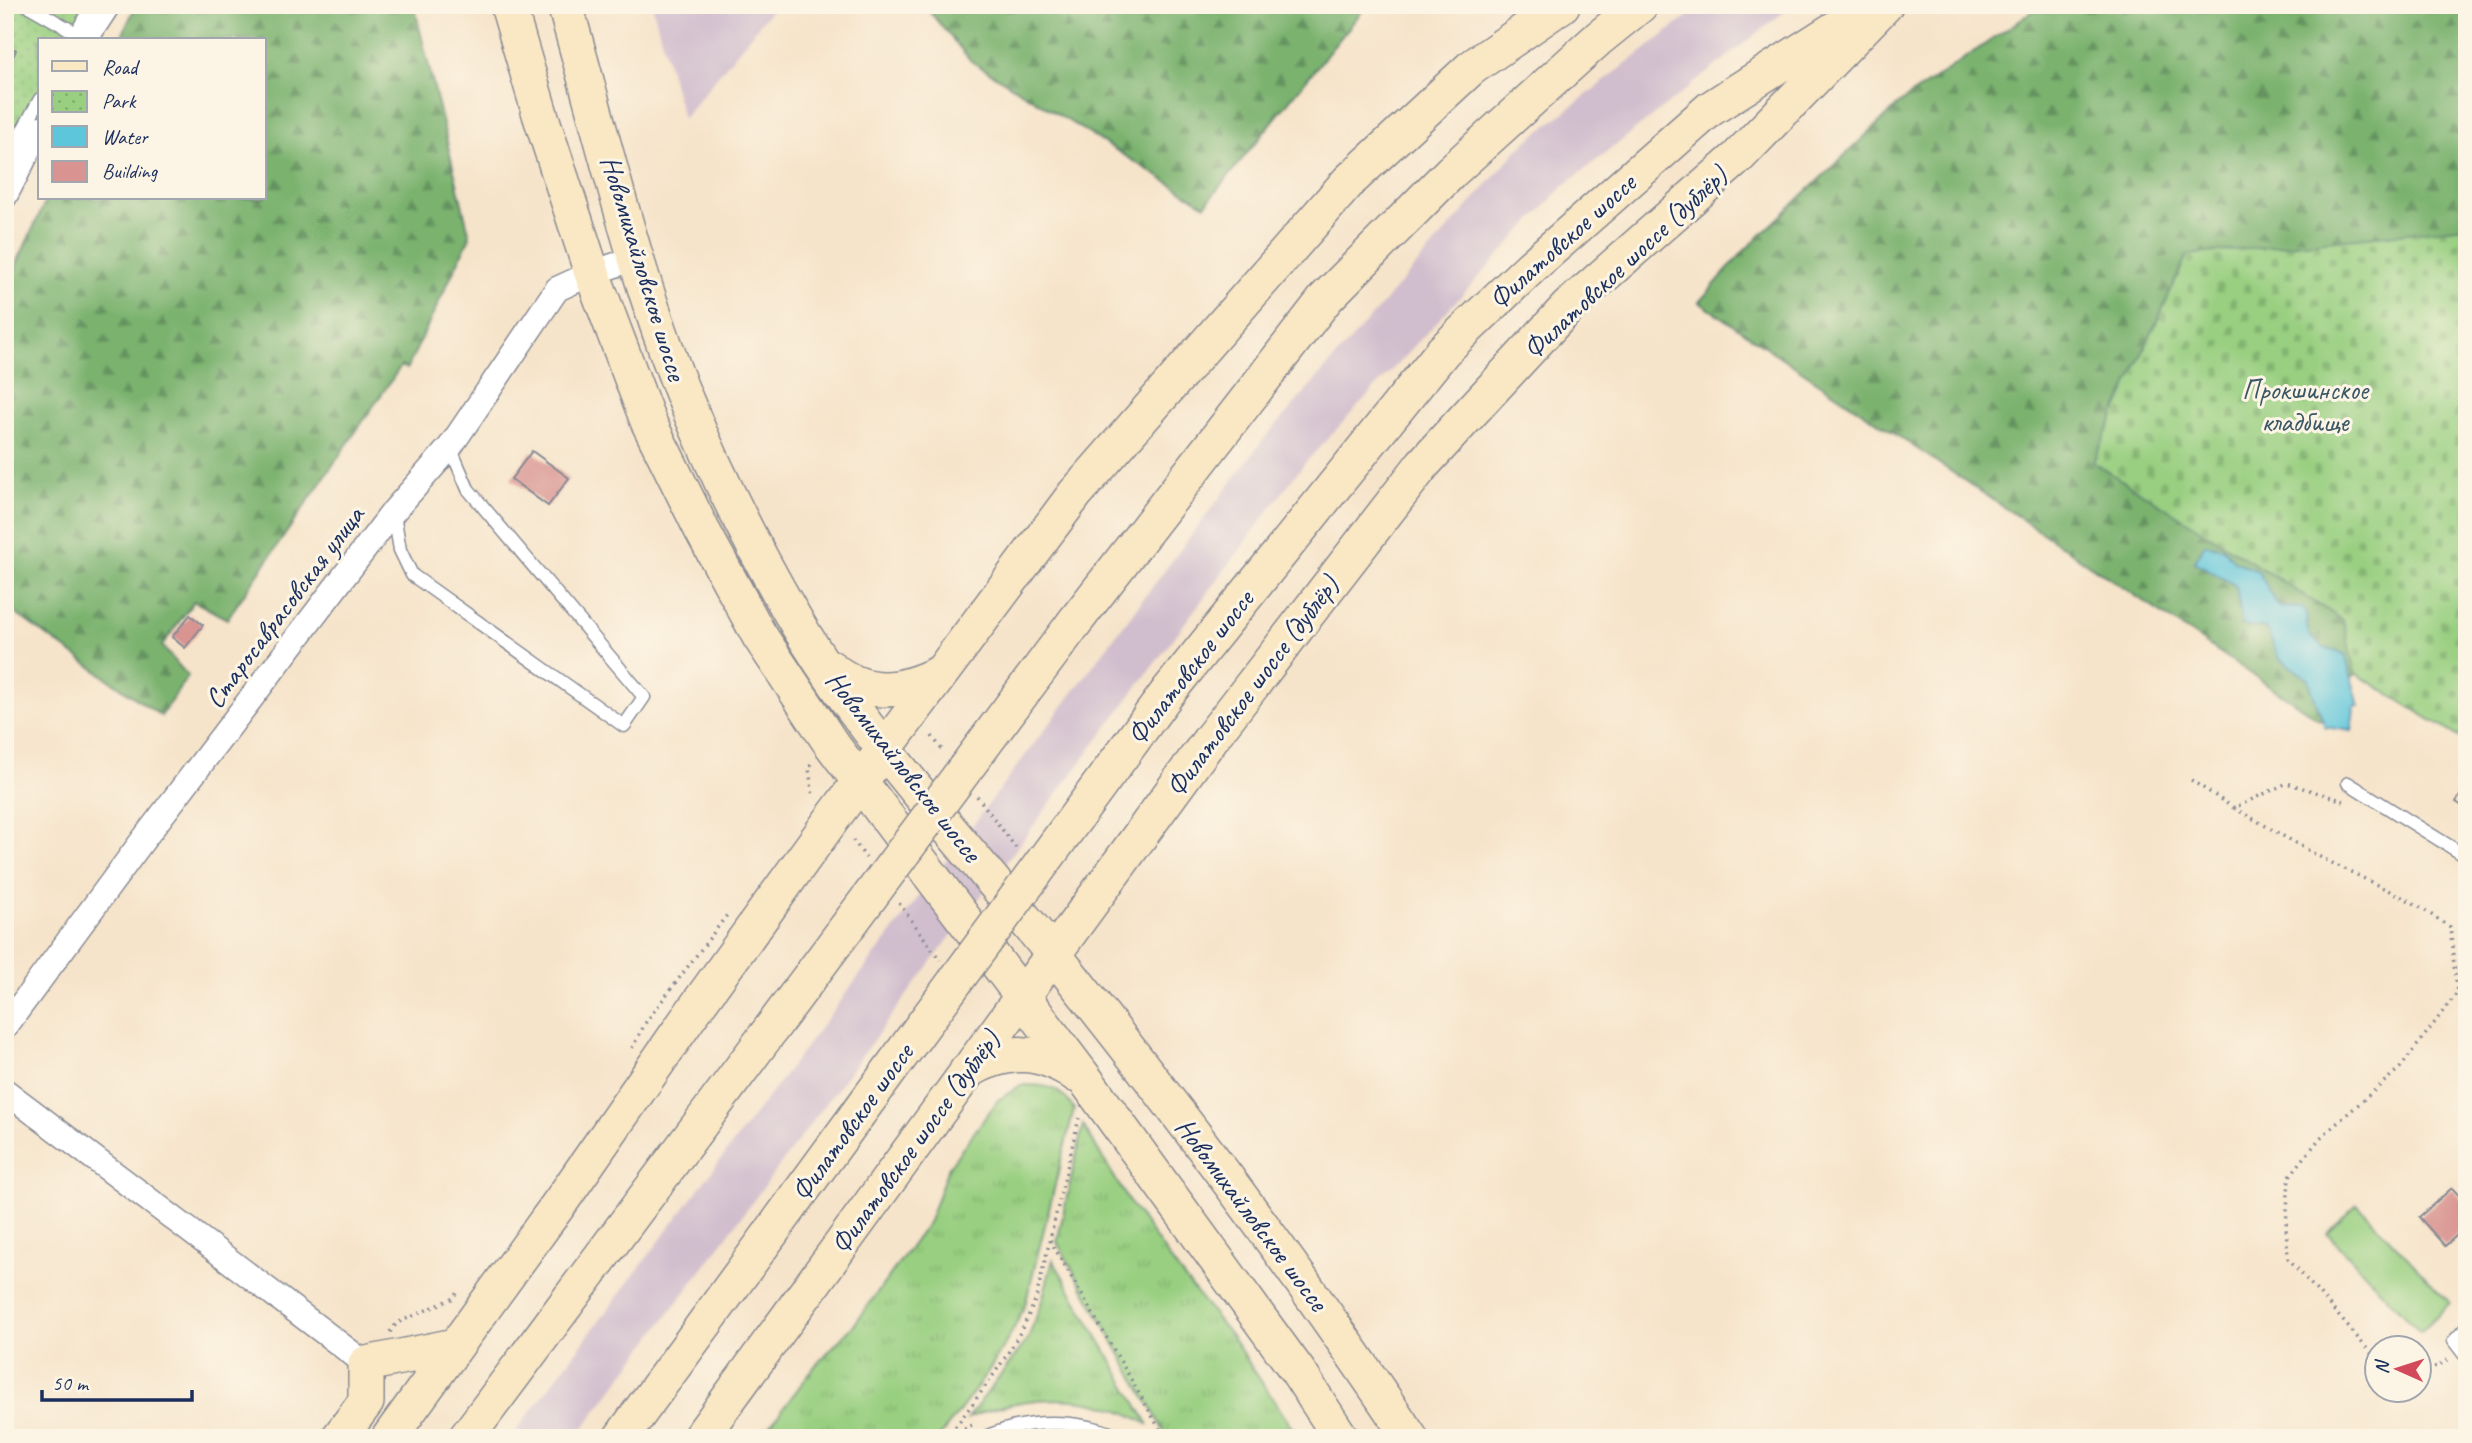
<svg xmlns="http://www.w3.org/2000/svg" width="2472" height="1443" font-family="Caveat,sans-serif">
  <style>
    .industrial { fill: #d0bdcd }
    .grass { fill: url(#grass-tufts); stroke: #5a7f6f; stroke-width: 2 }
    .forest { fill: url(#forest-firs); stroke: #4a7066; stroke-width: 2 }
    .cemetery { fill: url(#cemetery-stones); stroke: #5a7f6f; stroke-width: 2 }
    .park { fill: url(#park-dots); stroke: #5a7f6f; stroke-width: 2 }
    .pitch { fill: #98cf80; stroke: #5a7f6f; stroke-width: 2 }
    .water { fill: #5ec6db; stroke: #3c7a9c; stroke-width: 2 }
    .building { fill: #d99491 }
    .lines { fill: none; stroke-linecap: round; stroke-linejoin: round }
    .lane-casing { stroke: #888a94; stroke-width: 15 }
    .street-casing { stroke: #888a94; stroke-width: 27 }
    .secondary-casing { stroke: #888a94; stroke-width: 38 }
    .path { stroke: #888a94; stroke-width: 3.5; stroke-dasharray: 2 5; stroke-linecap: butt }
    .lane { stroke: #fff; stroke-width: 12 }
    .street { stroke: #fff; stroke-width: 24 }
    .secondary { stroke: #fae7c3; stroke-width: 35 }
    .secondary-bridge-casing { stroke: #888a94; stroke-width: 38; stroke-linecap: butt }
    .secondary-bridge { stroke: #fae7c3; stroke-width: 35 }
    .labels { text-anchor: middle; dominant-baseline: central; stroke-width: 6; stroke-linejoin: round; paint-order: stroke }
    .street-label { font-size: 28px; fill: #1b2f5e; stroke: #fcf5e5 }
    .park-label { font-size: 28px; fill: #3a5766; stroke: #fcf5e5 }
  </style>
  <defs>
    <pattern id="grass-tufts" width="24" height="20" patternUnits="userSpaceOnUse" patternTransform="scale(1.75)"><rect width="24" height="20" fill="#98cf80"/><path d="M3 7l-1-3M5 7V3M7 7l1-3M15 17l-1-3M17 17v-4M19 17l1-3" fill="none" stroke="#82b271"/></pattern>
    <pattern id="forest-firs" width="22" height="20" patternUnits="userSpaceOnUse" patternTransform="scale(1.75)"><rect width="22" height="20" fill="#7ab26e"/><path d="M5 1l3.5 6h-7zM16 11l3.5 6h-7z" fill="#63915e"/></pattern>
    <pattern id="cemetery-stones" width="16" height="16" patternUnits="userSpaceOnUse" patternTransform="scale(1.75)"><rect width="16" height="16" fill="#98cf80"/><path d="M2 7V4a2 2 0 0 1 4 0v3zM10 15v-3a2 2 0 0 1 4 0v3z" fill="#82b271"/></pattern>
    <pattern id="park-dots" width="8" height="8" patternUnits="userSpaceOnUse" patternTransform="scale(1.75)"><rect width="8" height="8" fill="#98cf80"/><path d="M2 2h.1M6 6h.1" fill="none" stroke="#82b271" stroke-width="1.8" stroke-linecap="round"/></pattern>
  </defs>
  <rect width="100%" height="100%" fill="#fcf5e5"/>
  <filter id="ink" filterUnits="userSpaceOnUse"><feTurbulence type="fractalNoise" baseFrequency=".0143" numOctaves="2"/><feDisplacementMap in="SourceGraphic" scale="14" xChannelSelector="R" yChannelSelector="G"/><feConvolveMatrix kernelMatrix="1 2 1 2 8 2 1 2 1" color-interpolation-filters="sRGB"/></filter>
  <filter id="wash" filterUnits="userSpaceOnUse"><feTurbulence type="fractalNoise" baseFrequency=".00686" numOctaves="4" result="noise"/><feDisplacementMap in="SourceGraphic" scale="28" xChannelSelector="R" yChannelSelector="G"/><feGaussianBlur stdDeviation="1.57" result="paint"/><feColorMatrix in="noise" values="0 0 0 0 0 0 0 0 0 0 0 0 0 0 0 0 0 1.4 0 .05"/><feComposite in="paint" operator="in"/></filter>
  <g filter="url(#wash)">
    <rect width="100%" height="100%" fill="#f6e4ca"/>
    <path class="industrial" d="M652,5H775L683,119Z
      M1702,5H1793L1564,186L1303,465L576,1438H511L1263,440L1521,146Z"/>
    <path class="grass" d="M1021,1085C1048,1085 1059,1086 1074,1109L1025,1305C1004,1353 971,1398 938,1438H761L815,1366L854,1325L929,1221L948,1168L998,1100Z
      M1083,1125L1128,1200L1180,1273L1231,1336L1299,1438H1168L1057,1242Z
      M1053,1260L1149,1425C1095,1391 1025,1393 968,1418L1028,1339L1041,1304Z"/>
    <path class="forest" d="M136,5H414L470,237L407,369L401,366L227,619L194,601L162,646L188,676L161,716L5,606V289L47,198H264V40H120Z
      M924,5H1367L1205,205L971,61Z
      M2042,5H2467V671L2379,643L2320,720L1699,302L1745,250L1901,102Z"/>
    <path class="cemetery" d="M2467,227V742L2355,673L2343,620L2093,462L2187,255Z"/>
    <path class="park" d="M5,5H101L82,40H40V119L5,186Z"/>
    <path class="pitch" d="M2357,1204L2450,1303L2420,1332L2327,1233Z"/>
    <path class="water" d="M2205,544L2223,548L2234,561L2258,571L2279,607L2303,608L2307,614L2309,635L2324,648L2345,654L2359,706H2354L2352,731L2325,727L2308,679L2279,658L2266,628L2242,625L2236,586L2195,562Z"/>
    <g id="blocks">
      <path class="building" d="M5,31L13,35L8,46L16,50L10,63L5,61Z
        M532,451L569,478L548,506L511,479Z
        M190,615L203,625L185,648L172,637Z
        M2467,785V809L2456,802Z
        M2452,1188L2467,1204V1226L2445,1246L2419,1217Z"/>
    </g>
  </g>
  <g filter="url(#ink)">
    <use href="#blocks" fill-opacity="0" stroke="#888a94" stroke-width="2"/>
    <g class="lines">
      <defs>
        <path id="lane" d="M27,5L76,33
          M75,36L91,5
          M5,162L40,99
          M394,514L400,550L412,575L624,726L644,697L468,489L450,447
          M2348,783L2467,857
          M2467,1327L2454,1341L2467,1358
          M983,1438C1027,1418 1078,1418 1122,1438"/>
        <path id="street" d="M85,40L108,5
          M5,196L40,128
          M5,1027L143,840L393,512L450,447L557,289L592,273L636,258
          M5,1091L366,1364"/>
        <path id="secondary" d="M508,5L540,114L592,273L648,421L702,530L759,635L830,742L1088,1083L1299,1373L1341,1438
          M565,5C603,138 634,274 686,401C716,474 752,545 791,613C863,738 964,843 1054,955C1179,1111 1299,1271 1410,1438
          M1074,623L1326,298L1452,171L1599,38L1640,5
          M829,667C866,698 901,693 942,672
          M1168,692L1443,351L1531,267L1710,109L1857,15
          M967,1071C1007,1049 1039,1048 1077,1075
          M339,1438L366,1402V1364L455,1346
          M389,1438L564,1197L689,1017L829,823L1075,494L1349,181L1471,68L1562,5
          M466,1438L765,1037
          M621,1438L857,1115
          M700,1438L1212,737L1423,464L1568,307L1738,157L1885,5"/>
      </defs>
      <use href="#lane" class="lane-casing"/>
      <use href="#street" class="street-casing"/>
      <use href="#secondary" class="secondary-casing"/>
      <path class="path" d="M932,736L943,751
        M811,764L809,769L813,797
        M2191,780L2234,808L2287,783L2344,801
        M977,796L1019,852
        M2234,808L2322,858L2412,902L2450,927L2457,993L2401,1067L2320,1138L2289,1177L2286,1227L2288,1258L2378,1361
        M853,840L866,858
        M899,903L940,960
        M632,1048L646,1022L727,915
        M1050,1240L1165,1438
        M390,1332L397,1323L454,1298L457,1293
        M2420,1365L2437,1367L2449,1359
        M1137,1431L1146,1438
        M951,1434L972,1425
        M947,1438C980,1393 1016,1350 1036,1298L1079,1118"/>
      <use href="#lane" class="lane"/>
      <use href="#street" class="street"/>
      <use href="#secondary" class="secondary"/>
      <defs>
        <path id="secondary-bridge" d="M765,1037L1074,623
          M857,1115L1168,692"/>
      </defs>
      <use href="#secondary-bridge" class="secondary-bridge-casing"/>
      <use href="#secondary-bridge" class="secondary-bridge"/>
    </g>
  </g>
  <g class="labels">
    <g class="street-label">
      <text transform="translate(1562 241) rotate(-42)">Филатовское шоссе</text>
      <text transform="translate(1625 262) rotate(-43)">Филатовское шоссе (дублёр)</text>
      <text transform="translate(644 268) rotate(73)">Новомихайловское шоссе</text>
      <text transform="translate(284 607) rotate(-53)">Старосаврасовская улица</text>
      <text transform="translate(1190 667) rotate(-52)">Филатовское шоссе</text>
      <text transform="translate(1252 686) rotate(-53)">Филатовское шоссе (дублёр)</text>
      <text transform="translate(904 766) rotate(52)">Новомихайловское шоссе</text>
      <text transform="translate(852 1122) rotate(-54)">Филатовское шоссе</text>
      <text transform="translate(915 1142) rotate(-54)">Филатовское шоссе (дублёр)</text>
      <text transform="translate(1252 1214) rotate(53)">Новомихайловское шоссе</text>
    </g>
    <g class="park-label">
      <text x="2305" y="389">Прокшинское<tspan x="2305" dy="32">кладбище</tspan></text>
    </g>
  </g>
  <rect width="2472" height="1443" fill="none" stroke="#fcf5e5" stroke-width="28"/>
  <rect x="38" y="38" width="228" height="161" fill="#fcf5e5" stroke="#a2a6af" stroke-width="2"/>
  <rect x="52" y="61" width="35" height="10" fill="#fae7c3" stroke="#a2a6af" stroke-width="2"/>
  <text x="102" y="74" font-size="21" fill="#1b2f5e">Road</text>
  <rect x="52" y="91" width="35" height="21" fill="url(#park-dots)" stroke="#a2a6af" stroke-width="2"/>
  <text x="102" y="108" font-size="21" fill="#1b2f5e">Park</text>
  <rect x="52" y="126" width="35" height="21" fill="#5ec6db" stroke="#a2a6af" stroke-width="2"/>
  <text x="102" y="144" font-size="21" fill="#1b2f5e">Water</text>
  <rect x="52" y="161" width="35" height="21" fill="#d99491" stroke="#a2a6af" stroke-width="2"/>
  <text x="102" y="178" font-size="21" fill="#1b2f5e">Building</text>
  <g transform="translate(2398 1369) rotate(273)"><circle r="33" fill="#fcf5e5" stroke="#a2a6af" stroke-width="2"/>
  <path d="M0-5L12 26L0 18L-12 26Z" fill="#d1495b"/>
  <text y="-10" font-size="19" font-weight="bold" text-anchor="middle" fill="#1b2f5e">N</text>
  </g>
  <path d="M42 1390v10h150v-10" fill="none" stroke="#1b2f5e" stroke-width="3.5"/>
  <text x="52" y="1390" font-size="21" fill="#1b2f5e" stroke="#fcf5e5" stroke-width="5" paint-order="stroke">50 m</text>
</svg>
